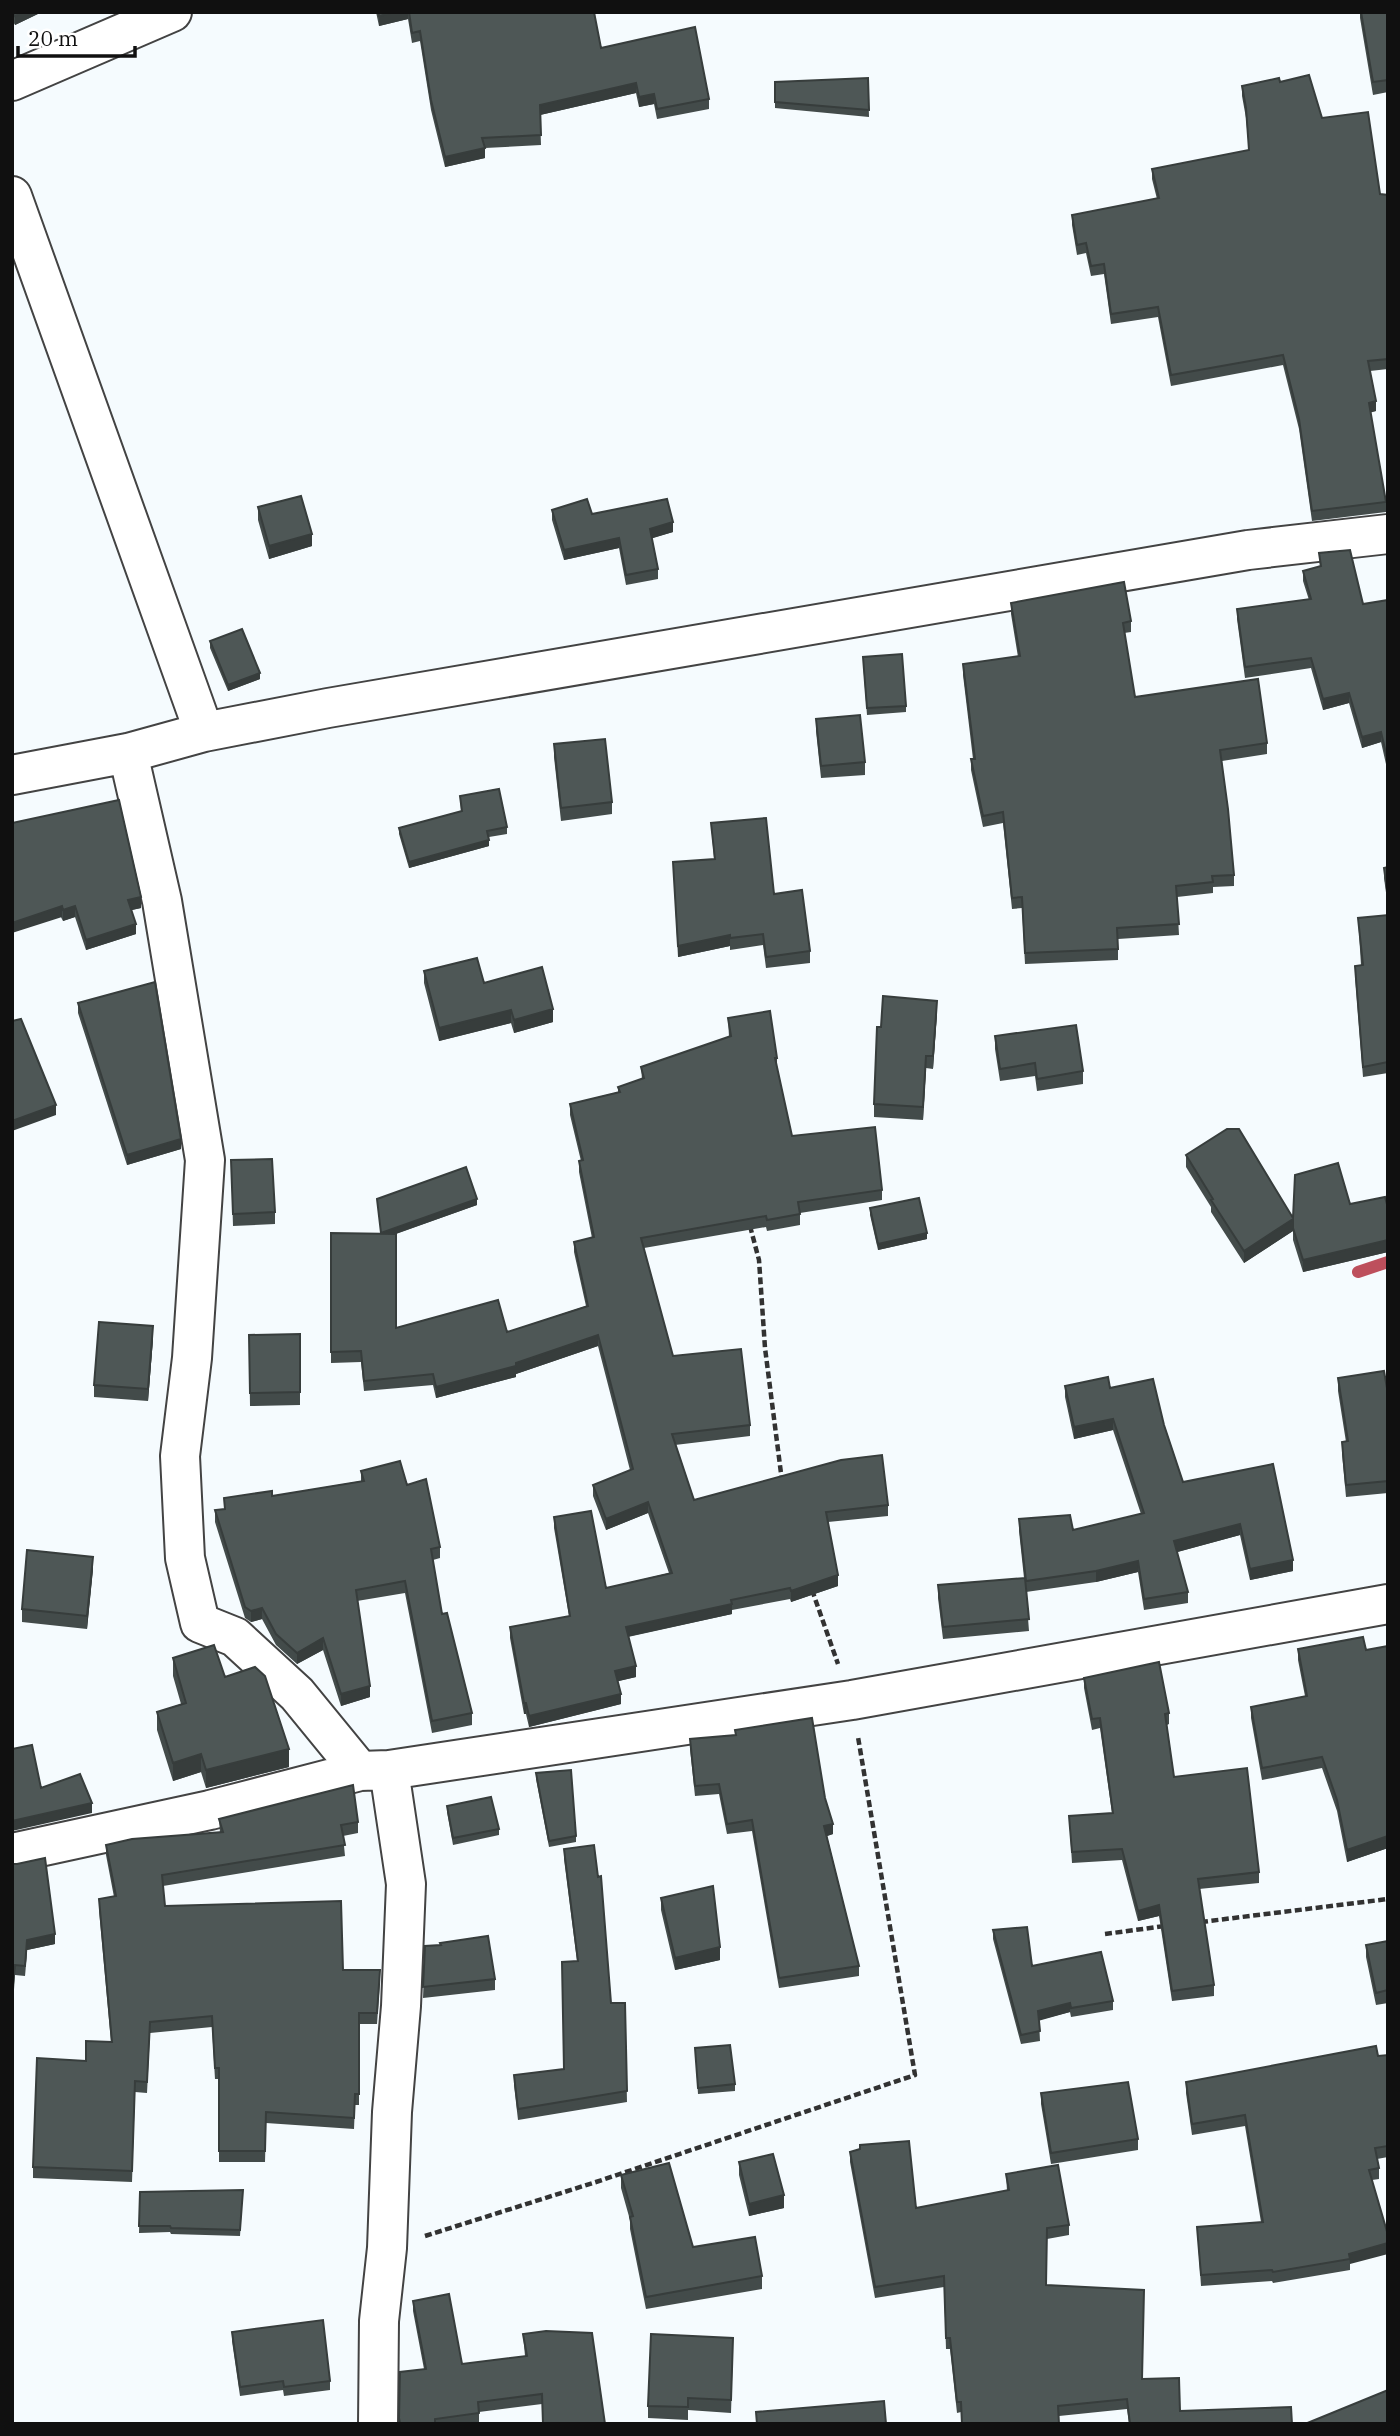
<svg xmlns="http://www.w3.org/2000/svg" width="1400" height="2436" font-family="'IBM Plex Serif',serif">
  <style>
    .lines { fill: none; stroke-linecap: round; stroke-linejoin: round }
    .stream { stroke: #bd4f5c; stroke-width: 12 }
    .minor-casing { stroke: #434343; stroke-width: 42 }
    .path { stroke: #323232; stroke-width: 4.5; stroke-dasharray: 7 3.5; stroke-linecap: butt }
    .minor { stroke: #fff; stroke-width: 38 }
    .wall { fill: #434b4a }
    .shaded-wall { fill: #373d3c }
    .building { fill: #4e5756; stroke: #373d3c; stroke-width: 2 }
  </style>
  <rect width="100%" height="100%" fill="#f5fbfe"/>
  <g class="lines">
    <path class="stream" d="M1358,1272L1388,1262"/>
    <defs>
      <path id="minor" d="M12,81L172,12
        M12,196L204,732
        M128,753L162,901L205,1160L192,1358L180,1456L185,1558L200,1623L235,1637L297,1694L360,1771
        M12,775L128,753L204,732L328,708L1248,550L1388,534
        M12,1853L210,1810L360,1771L389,1770L852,1700L1388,1604
        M378,2424L379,2321L387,2248L392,2112L401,2006L406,1884L389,1770"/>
    </defs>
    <use href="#minor" class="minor-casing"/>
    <path class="path" d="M750,1226L759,1260L765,1348L782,1481
      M812,1590L838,1664
      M1201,1922L1388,1899
      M1105,1934L1165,1926
      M425,2236L596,2182L915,2075L858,1737"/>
    <use href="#minor" class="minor"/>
  </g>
  <path class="wall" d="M12,12H42L15,25L12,20Z
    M376,12H594L601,48L709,99V109L657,119L654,104L639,107L636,93L540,115L541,145L485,148V158L445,167L431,110L420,41L412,43L408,19L379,26Z
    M1360,12H1388V92L1373,95L1360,18Z
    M868,78L869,117L775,108V82Z
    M1280,82L1322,118L1380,194L1388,195V369L1370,371L1376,411L1370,412L1386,502V512L1312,521L1299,429L1283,365L1171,386L1158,317L1111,324L1104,274L1091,276L1086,253L1077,255L1072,225V215L1157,199L1152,179V169L1249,150L1246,118L1242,96V86Z
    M258,507L312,546L269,559L258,520Z
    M552,510L592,514L673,532L652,538L658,569V579L626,585L619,548L564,560L552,520Z
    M1319,553L1363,604L1388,600V773L1381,742L1362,748L1349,703L1323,710L1311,668L1245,678L1237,619V609L1309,600L1303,581V571L1320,567Z
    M1011,603L1131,621V632L1124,633L1135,697L1267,743V754L1222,761L1234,875V886L1213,887V893L1177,897L1179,935L1118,939V960L1025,964L1022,908L1012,909L1003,823L983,827L971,770V759H973L963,675V664L1018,657L1011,614Z
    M210,641L260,679L228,691L210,648Z
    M863,663L906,706V712L867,715Z
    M816,719L865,762V775L821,778L816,731Z
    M554,744L612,802V814L561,821L554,757Z
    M460,796L507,827V834L489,837V846L409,868L399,834V828L461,811Z
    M12,823L141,908L131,910L136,934L86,950L75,917L63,921Z
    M711,823L774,894L810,951V963L766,968L763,945L730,950V946L678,957L673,862L714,859Z
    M1388,867V907L1384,878V868Z
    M1388,915V1073L1363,1077L1355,976V966L1361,965L1358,918Z
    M424,971L484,983L553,1022L514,1033L511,1023L439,1041L424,983Z
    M78,1003L181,1149L127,1165L78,1013Z
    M937,1013L933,1069L926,1068L923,1120L874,1117V1104L881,1027Z
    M728,1018L777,1058V1066L792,1136L882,1190V1200L800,1213V1225L767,1231L766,1227L644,1248L673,1356L750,1425V1436L675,1445L694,1500L888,1505V1516L828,1522L838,1586L791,1602L790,1599L732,1610V1614L628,1637L636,1677L618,1681L621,1704L529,1727L526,1714H524L510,1638V1627L569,1616L554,1528V1517L606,1588L669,1573L648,1513L606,1530L593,1496V1485L630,1470L598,1346L516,1374V1377L436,1398L433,1385L364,1391L361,1362L331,1363V1233L381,1234L377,1199L477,1205L396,1234V1328L507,1332L586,1306L574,1252V1242L592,1238L579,1172V1161H581L570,1115V1104L618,1092V1087L642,1079L641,1067L729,1037Z
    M995,1036L1083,1071V1084L1037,1091L1035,1076L1000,1081L995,1049Z
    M1186,1155L1293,1218L1350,1204L1388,1208V1252L1303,1272L1293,1240V1231L1244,1263L1211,1212V1207L1186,1167Z
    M231,1160L275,1212V1224L233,1226Z
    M870,1208L927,1239L878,1250L870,1215Z
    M300,1334V1405L250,1406L249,1335Z
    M153,1339L148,1401L94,1397V1385Z
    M1338,1378L1388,1394V1493L1346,1497L1342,1454V1442H1346L1338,1391Z
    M1065,1386L1110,1388L1164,1425L1183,1482L1273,1464L1293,1571L1250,1580L1240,1535L1177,1552L1188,1592V1603L1144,1610L1138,1572L1096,1582L1026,1592L1029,1631L943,1639L938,1598V1585L1024,1578L1019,1531V1519L1073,1530L1141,1514L1113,1430L1074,1439L1065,1397Z
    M361,1471L407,1485L440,1547V1558L433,1560L442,1614L472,1713V1725L432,1733L405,1593L357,1601L370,1697L341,1706L323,1650L297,1664L276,1645L262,1619L251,1622L245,1618L215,1522V1510L224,1509V1498L272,1496L361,1481Z
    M93,1569L87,1629L22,1622V1609Z
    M1388,1646V1848L1347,1862L1337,1811L1322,1768L1262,1780L1251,1718V1707L1305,1696L1298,1660V1649L1366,1650Z
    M173,1658L289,1767L206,1788L201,1772L173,1781L157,1730V1712L181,1704L173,1676Z
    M1084,1678L1169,1713V1724L1167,1725L1174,1777L1259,1872V1883L1199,1889L1214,1985V1996L1172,2001L1159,1916L1138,1921L1122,1860L1072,1863L1069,1816L1112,1813L1100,1728L1092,1730L1084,1688Z
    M735,1730L825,1798L833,1834L827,1836L859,1966V1976L779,1988L752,1831L727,1834L719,1794L695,1796L690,1749V1739L735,1735Z
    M536,1773L576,1836V1842L549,1847L536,1779Z
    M447,1806L499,1829V1835L453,1845L447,1812Z
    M219,1819L358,1822V1833L343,1836L345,1856L163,1886L165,1906L343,1970L380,1981L377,2024H359V2105H355L354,2129L266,2123L265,2162H219V2079H215L212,2027L150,2033L147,2093L135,2092L132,2182L33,2178V2167L86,2061L111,2042L99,1910V1899L114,1897L106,1855V1845L220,1833Z
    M564,1849L611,2003H625L627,2102L518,2120L514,2085V2075L564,2069L577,1961L564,1859Z
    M12,1864L55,1944L27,1950L25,1976L15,1975L13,2004Z
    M661,1898L720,1960L675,1970L661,1910Z
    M993,1930L1032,1966L1113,2001V2010L1071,2017L1070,2012L1039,2020L1040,2041L1021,2044L993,1939Z
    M1388,1941V2003L1376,2005L1366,1957V1945Z
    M425,1946L495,1979V1990L423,1998Z
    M695,2048L735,2084V2091L698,2094Z
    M1388,2055V2157L1377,2159L1379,2168V2179L1372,2180L1350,2264V2270L1273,2283L1272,2281L1201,2286L1197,2227L1261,2222L1245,2126L1192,2135L1186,2093V2082Z
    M1041,2093L1138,2139V2150L1051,2164L1041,2104Z
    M850,2152L916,2208L1007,2191L1006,2174L1069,2225V2235L1047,2239L1046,2285L1143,2379L1180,2411L1292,2424H1129L1127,2409L1059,2416V2424H962L961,2412L957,2413L950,2349H946L944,2287L875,2298L850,2162Z
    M739,2162L784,2208L749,2216L739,2175Z
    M621,2175L693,2247L762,2276V2289L646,2309L630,2229V2220L621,2188Z
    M243,2190L240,2236L171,2234L170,2232L139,2233L140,2192Z
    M413,2301L462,2364L525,2356L523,2334L546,2331L542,2404L479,2412V2424H399L400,2372L424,2369L413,2311Z
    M232,2332L330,2381V2390L284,2396L283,2390L240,2396L232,2341Z
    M733,2350L731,2413L688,2410V2420L648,2418V2406Z"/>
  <path class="shaded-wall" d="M22,12H42L15,25V16Z
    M395,12H408V19L379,26V16Z
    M636,83V93L540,115V105Z
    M654,94V104L639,107V97Z
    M485,148V158L445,167V157Z
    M1376,401V411L1369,413V403Z
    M673,522V532L650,539V529Z
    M312,534V546L269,559V546Z
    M619,538V548L564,560V550Z
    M260,673V679L228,691V685Z
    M1349,693V703L1323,710V699Z
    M1381,732V742L1362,748V737Z
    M489,840V846L409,868V862Z
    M141,897V908L128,911V900Z
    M62,906V917L12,933V923Z
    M75,906V917L63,921V910Z
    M136,924V934L86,950V940Z
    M730,935V946L678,957V946Z
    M937,1001V1013L933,1069V1056Z
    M553,1009V1022L514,1033V1020Z
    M511,1010V1023L439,1041V1028Z
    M926,1056V1068L923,1120V1107Z
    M56,1105V1115L12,1131V1121Z
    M181,1139V1149L127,1165V1155Z
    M477,1199V1205L381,1239V1233Z
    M1293,1219V1231L1244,1263V1251Z
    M927,1233V1239L878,1250V1244Z
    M1388,1240V1252L1303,1272V1260Z
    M153,1326V1339L148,1401V1389Z
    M598,1335V1346L516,1374V1377L436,1398V1387L516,1363Z
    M1113,1419V1430L1074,1439V1427Z
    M648,1502V1513L606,1530V1519Z
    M1240,1524V1535L1174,1553V1541Z
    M93,1557V1569L87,1629V1616Z
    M1293,1560V1571L1250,1580V1569Z
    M1138,1561V1572L1096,1582V1571Z
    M838,1575V1586L791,1602V1591Z
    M732,1604V1614L626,1637V1627Z
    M262,1608V1619L251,1622V1611Z
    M323,1638V1650L297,1664V1653Z
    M636,1666V1677L615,1682V1671Z
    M370,1686V1697L341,1706V1694Z
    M621,1694V1704L529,1727V1716Z
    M524,1703H526V1714H524Z
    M289,1749V1767L206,1788V1770Z
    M201,1754V1772L173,1781V1763Z
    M92,1803V1813L12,1831V1821Z
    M833,1824V1834L824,1837V1826Z
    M1388,1836V1848L1347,1862V1850Z
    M1159,1905V1916L1138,1921V1911Z
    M55,1934V1944L27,1950L25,1976L27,1940Z
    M720,1947V1960L675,1970V1958Z
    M1070,2003V2012L1038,2021V2011Z
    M784,2195V2208L749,2216V2204Z
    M1388,2243V2254L1350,2264L1349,2254Z"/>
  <path class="building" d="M13,12H22L15,16Z
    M378,12H395L379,16Z
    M409,12H594L601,48L695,27L709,99L657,109L654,94L639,97L636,83L540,105L541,135L482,138L485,148L445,157L431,100L420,31L412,33Z
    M1361,12H1388V80L1373,82Z
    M1309,75L1322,118L1368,112L1380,194L1388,195V359L1368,361L1376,401L1369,403L1386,502L1312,511L1299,419L1283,355L1171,375L1158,307L1111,314L1104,264L1091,266L1086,243L1077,245L1072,215L1159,198L1152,169L1249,150L1246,108L1242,86L1279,78L1280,82Z
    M868,78L869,110L775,102V82Z
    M301,496L312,534L269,546L258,507Z
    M587,499L592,514L667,499L673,522L650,529L658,569L626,575L619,538L564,550L552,510Z
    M1350,550L1363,604L1388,600V762L1381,732L1362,737L1349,693L1323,699L1311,658L1245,667L1237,609L1311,599L1303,571L1321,566L1319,553Z
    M1124,582L1131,621L1123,623L1135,697L1258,679L1267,743L1220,750L1228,809L1234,875L1212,876L1213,882L1176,886L1179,924L1117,928L1118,949L1025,953L1022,897L1012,898L1003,812L983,816L971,759H975L963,664L1020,656L1011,603Z
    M242,629L260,673L228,685L210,641Z
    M902,654L906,706L867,708L863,657Z
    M860,715L865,762L821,766L816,719Z
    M605,739L612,802L561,808L554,744Z
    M499,789L507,827L487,831L489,840L409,862L399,828L462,811L460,796Z
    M119,800L141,897L128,900L136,924L86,940L75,906L63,910L62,906L12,923V823Z
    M766,818L774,894L802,890L810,951L766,957L763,934L730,938V935L678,946L673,862L715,859L711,823Z
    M1388,867V897L1384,868Z
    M1388,915V1062L1363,1067L1355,966L1363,965L1358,918Z
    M477,958L484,983L542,967L553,1009L514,1020L511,1010L439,1028L424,971Z
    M155,982L181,1139L127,1155L78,1003Z
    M883,996L937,1001L933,1056H926L923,1107L874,1104L877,1027H881Z
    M770,1011L777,1058H775L792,1136L875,1127L882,1190L798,1202L800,1214L767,1220L766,1216L641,1238L673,1356L741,1349L750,1425L672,1434L694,1500L841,1460L882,1455L888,1505L826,1512L838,1575L791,1591L790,1588L731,1600L732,1604L626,1627L636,1666L615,1671L621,1694L529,1716L526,1703H524L510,1627L570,1616L554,1517L591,1511L606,1588L672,1573L648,1502L606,1519L593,1485L633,1469L598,1335L516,1363V1366L436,1387L433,1374L364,1381L361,1351L331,1352V1233L396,1234V1328L498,1300L507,1332L588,1306L574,1242L594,1237L579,1161L583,1160L570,1104L620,1092L618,1087L644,1078L641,1067L731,1036L728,1018Z
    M21,1019L56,1105L12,1121V1021Z
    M1076,1025L1083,1071L1037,1079L1035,1063L1000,1069L995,1036Z
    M1227,1129H1239L1293,1218L1295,1175L1338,1163L1350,1204L1385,1197L1388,1208V1240L1303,1260L1293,1228V1219L1244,1251L1211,1200L1213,1199L1186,1155Z
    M272,1159L275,1212L233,1214L231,1160Z
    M466,1167L477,1199L381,1233L377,1199Z
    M919,1198L927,1233L878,1244L870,1208Z
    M99,1322L153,1326L148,1389L94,1385Z
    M300,1334V1392L250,1393L249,1335Z
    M1384,1371L1388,1394V1481L1346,1485L1342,1442L1348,1441L1338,1378Z
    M1108,1377L1110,1388L1153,1379L1164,1425L1183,1482L1273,1464L1293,1560L1250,1569L1240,1524L1174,1541L1188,1592L1144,1599L1138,1561L1096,1571L1026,1581L1019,1519L1070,1515L1073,1530L1144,1513L1113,1419L1074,1427L1065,1386Z
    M400,1461L407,1485L426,1479L440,1547L431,1549L442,1614L447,1613L472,1713L432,1721L405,1581L356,1590L370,1686L341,1694L323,1638L297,1653L276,1634L262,1608L251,1611L245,1607L215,1510L225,1509L224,1498L272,1491V1496L364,1481L361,1471Z
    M27,1550L93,1557L87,1616L22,1609Z
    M1025,1578L1029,1619L943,1627L938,1585Z
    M1363,1637L1366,1650L1388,1646V1836L1347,1850L1337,1800L1322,1757L1262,1768L1251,1707L1307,1696L1298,1649Z
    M214,1645L225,1677L255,1667L265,1676L289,1749L206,1770L201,1754L173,1763L157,1712L186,1703L173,1658Z
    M1159,1662L1169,1713L1165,1714L1174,1777L1247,1768L1259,1872L1198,1879L1214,1985L1172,1991L1159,1905L1138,1911L1122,1849L1072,1852L1069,1816L1113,1813L1100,1718L1092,1719L1084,1678Z
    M812,1718L825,1798L833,1824L824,1826L859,1966L779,1978L752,1820L727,1824L719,1784L695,1786L690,1739L736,1735L735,1730Z
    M32,1745L41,1788L80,1774L92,1803L12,1821V1749Z
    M571,1770L576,1836L549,1841L536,1773Z
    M353,1785L358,1822L341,1825L345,1845L162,1875L165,1906L341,1901L343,1970H380L377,2013H359V2094H355L354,2118L266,2112L265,2151H219V2068H215L212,2016L150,2022L147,2082L135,2081L132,2171L33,2167L37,2058L86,2061V2041L112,2042L99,1899L116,1896L106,1845L132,1839L223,1832L219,1819Z
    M491,1797L499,1829L453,1838L447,1806Z
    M594,1845L598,1877L601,1876L611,2003H625L627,2091L518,2109L514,2075L564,2069L562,1962L578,1961L564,1849Z
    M45,1858L55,1934L27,1940L25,1966L15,1965L12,1994V1864H17Z
    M713,1886L720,1947L675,1958L661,1898Z
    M1027,1927L1032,1966L1101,1952L1113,2001L1071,2008L1070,2003L1038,2011L1040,2031L1021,2035L993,1930Z
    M488,1936L495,1979L423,1987L425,1946L441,1945L440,1943Z
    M1388,1941V1990L1376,1993L1366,1945Z
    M730,2045L735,2084L698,2088L695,2048Z
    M1376,2046L1378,2056L1388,2055V2146L1375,2148L1379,2168L1369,2170L1388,2235V2243L1349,2254L1350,2259L1273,2272L1272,2270L1201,2275L1197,2227L1263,2222L1245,2115L1192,2124L1186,2082Z
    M1128,2082L1138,2139L1051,2153L1041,2093Z
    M909,2141L916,2208L1009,2190L1006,2174L1058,2165L1069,2225L1047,2228L1046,2285L1144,2290L1142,2379L1179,2378L1180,2411L1291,2407L1292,2424H1130L1127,2399L1058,2406L1059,2424H962L961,2402H957L950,2338H946L944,2276L875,2287L850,2152L860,2149V2145Z
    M773,2154L784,2195L749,2204L739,2162Z
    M669,2163L693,2247L755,2237L762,2276L646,2297L630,2217L633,2216L621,2175Z
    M243,2190L240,2230L171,2228L170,2226H139L140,2192Z
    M449,2294L462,2364L527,2356L523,2334L546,2331L592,2333L605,2424H543L542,2394L478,2402L479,2413L435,2419V2424H400L399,2418L400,2372L426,2369L413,2301Z
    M323,2320L330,2381L284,2387L283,2381L240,2387L232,2332Z
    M651,2334L733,2338L731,2400L688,2398V2407L648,2406Z
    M1388,2390V2424H1305Z
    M884,2401L886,2424H757L756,2412Z"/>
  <rect width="1400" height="2436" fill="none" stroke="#101010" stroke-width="28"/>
  <path d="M18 46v10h117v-10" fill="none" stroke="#101010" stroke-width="3.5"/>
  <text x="28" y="46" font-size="21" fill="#101010" stroke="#ffffff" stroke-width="5" paint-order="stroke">20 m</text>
</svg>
